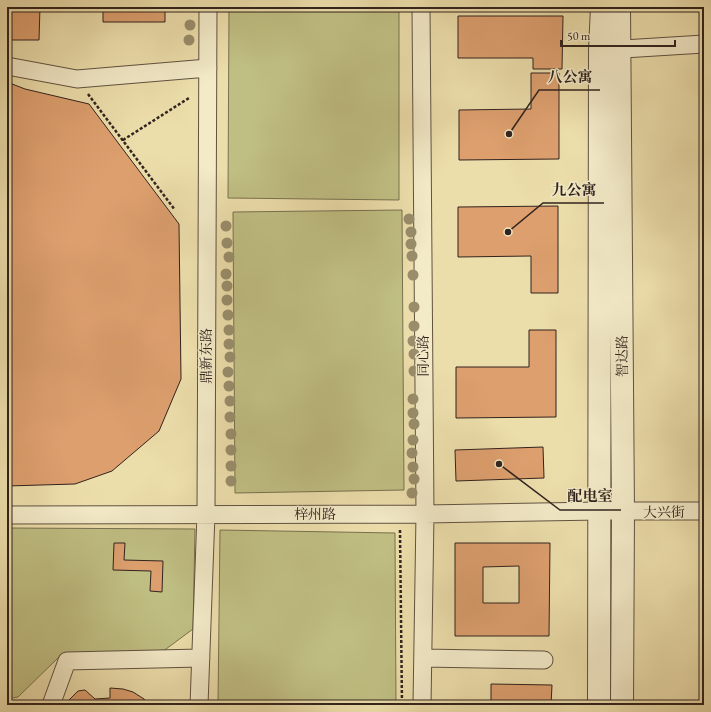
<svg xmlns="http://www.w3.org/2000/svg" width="711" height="712" font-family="'EB Garamond','Noto Serif SC',serif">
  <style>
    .green { fill: #c0bf83; stroke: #787150 }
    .building { fill: #dd9f6e; stroke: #31231e; fill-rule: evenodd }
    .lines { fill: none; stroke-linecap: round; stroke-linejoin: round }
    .minor-casing { stroke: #605241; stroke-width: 19 }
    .tertiary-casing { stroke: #605241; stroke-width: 24 }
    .path { stroke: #31231e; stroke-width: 2.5; stroke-dasharray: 3 2; stroke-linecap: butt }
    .minor { stroke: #f3eac8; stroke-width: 17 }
    .tertiary { stroke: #f3eac8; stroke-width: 22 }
    .tree { fill: #998d6b }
    .labels { text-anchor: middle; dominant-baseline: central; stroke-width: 3; stroke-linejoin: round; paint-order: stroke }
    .street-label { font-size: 14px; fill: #31231e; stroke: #f3eac8 }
    .leader { fill: none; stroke: #31231e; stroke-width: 1.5 }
    .callout-dot { fill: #31231e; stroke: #f3eac8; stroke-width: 1.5 }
    .callout-label { font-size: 15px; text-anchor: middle; font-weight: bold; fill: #31231e; stroke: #f3eac8; stroke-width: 3; stroke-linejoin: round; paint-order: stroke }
  </style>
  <rect width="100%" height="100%" fill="#ecdeab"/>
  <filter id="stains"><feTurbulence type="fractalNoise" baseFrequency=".005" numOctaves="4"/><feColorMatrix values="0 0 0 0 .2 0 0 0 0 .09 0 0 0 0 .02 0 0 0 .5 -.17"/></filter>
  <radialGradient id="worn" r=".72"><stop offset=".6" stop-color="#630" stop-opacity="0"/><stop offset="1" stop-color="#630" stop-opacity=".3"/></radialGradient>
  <path class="green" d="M229,7H399V200L228,198Z
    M402,210L404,490L235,493L233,212Z
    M7,528L195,529L193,629L162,652L59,657L18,697L7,699Z
    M220,530L395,533L396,705H218Z"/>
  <path class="building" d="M7,7H40L39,40H7Z
    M103,7H165V22H103Z
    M458,16H563L562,69H533V58H458Z
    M531,73H559V159L459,160V110L531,109Z
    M7,82L25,89L89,104L179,224L181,379L159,431L112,471L75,484L7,486Z
    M558,206V293H531V256L458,257V207Z
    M529,330H556V417L456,418V367H529Z
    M543,447L544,478L456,481L455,450Z
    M114,543H125L124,560L163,561L162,592L150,591L151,571L113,570Z
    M455,543H550L549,636H455ZM519,566V603H483V567Z
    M491,684L552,685L551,705H491Z
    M110,688L123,689L133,692L144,699L149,705H64L78,691L85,690L95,699L110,698Z
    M8,702L20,703L26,705H7V703Z"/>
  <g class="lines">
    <defs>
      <path id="minor" d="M421,7L425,514L422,705
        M607,50L704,44
        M7,66L77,79L208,68
        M7,515L425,514L600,511H704
        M423,658L544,660
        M51,705L67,661L201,658
        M199,705L206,514L208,7"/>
      <path id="tertiary" d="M619,7L623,512L622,705
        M599,705L600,50L602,7"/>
    </defs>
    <use href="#minor" class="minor-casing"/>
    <use href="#tertiary" class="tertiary-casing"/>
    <path class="path" d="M88,94L175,210
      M123,140L189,98
      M400,530L402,705"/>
    <use href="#minor" class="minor"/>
    <use href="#tertiary" class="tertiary"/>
  </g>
  <g class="tree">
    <circle cx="190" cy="25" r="5.5"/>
    <circle cx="189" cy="40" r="5.5"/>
    <circle cx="409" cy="219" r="5.5"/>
    <circle cx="226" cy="226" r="5.5"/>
    <circle cx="411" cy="232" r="5.5"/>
    <circle cx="227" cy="243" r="5.5"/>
    <circle cx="411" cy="244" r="5.5"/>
    <circle cx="412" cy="256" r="5.5"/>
    <circle cx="229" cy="257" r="5.5"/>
    <circle cx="226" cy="274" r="5.5"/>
    <circle cx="413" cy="275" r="5.5"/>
    <circle cx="227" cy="286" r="5.5"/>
    <circle cx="227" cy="300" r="5.5"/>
    <circle cx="414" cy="307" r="5.5"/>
    <circle cx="228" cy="315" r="5.5"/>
    <circle cx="414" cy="326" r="5.5"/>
    <circle cx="229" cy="330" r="5.5"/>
    <circle cx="413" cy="341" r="5.5"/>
    <circle cx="229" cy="344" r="5.5"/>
    <circle cx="414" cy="354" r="5.5"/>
    <circle cx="230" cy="357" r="5.5"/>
    <circle cx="414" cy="371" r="5.5"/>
    <circle cx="228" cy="372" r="5.5"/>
    <circle cx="229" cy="386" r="5.5"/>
    <circle cx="413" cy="399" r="5.5"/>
    <circle cx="230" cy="401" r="5.5"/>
    <circle cx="413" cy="413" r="5.5"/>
    <circle cx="230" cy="417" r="5.5"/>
    <circle cx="414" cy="424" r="5.5"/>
    <circle cx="231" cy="434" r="5.5"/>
    <circle cx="413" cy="440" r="5.5"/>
    <circle cx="231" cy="450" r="5.5"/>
    <circle cx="412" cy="453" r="5.5"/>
    <circle cx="231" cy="466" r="5.5"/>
    <circle cx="413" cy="467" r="5.5"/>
    <circle cx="414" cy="479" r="5.5"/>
    <circle cx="231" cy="481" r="5.5"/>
    <circle cx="412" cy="493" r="5.5"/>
  </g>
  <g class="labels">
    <g class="street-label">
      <text transform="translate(206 356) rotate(-90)">鼎新东路</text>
      <text transform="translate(423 356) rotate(-90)">同心路</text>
      <text transform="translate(622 356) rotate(-91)">智达路</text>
      <text transform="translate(664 512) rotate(-1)">大兴街</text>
      <text x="315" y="514">梓州路</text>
    </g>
  </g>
  <path class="leader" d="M509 134L539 90H600M508 232L543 203H604M499 464L560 510H621"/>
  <g class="callout-dot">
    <circle cx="509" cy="134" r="4"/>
    <circle cx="508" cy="232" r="4"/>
    <circle cx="499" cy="464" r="4"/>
  </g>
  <g class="callout-label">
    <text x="570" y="82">八公寓</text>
    <text x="574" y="195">九公寓</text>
    <text x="590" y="501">配电室</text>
  </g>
  <rect width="711" height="712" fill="none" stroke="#ecdeab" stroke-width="24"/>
  <rect x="8" y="8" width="695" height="696" fill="none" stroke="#31231e" stroke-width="2"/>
  <rect x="12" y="12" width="687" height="688" fill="none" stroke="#31231e"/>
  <path d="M561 40v6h114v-6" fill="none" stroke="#31231e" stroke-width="2"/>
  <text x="567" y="40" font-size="12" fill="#31231e" stroke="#f3eac8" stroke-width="3" paint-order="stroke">50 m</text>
  <rect width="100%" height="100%" filter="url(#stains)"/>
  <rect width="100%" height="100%" fill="url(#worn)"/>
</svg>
